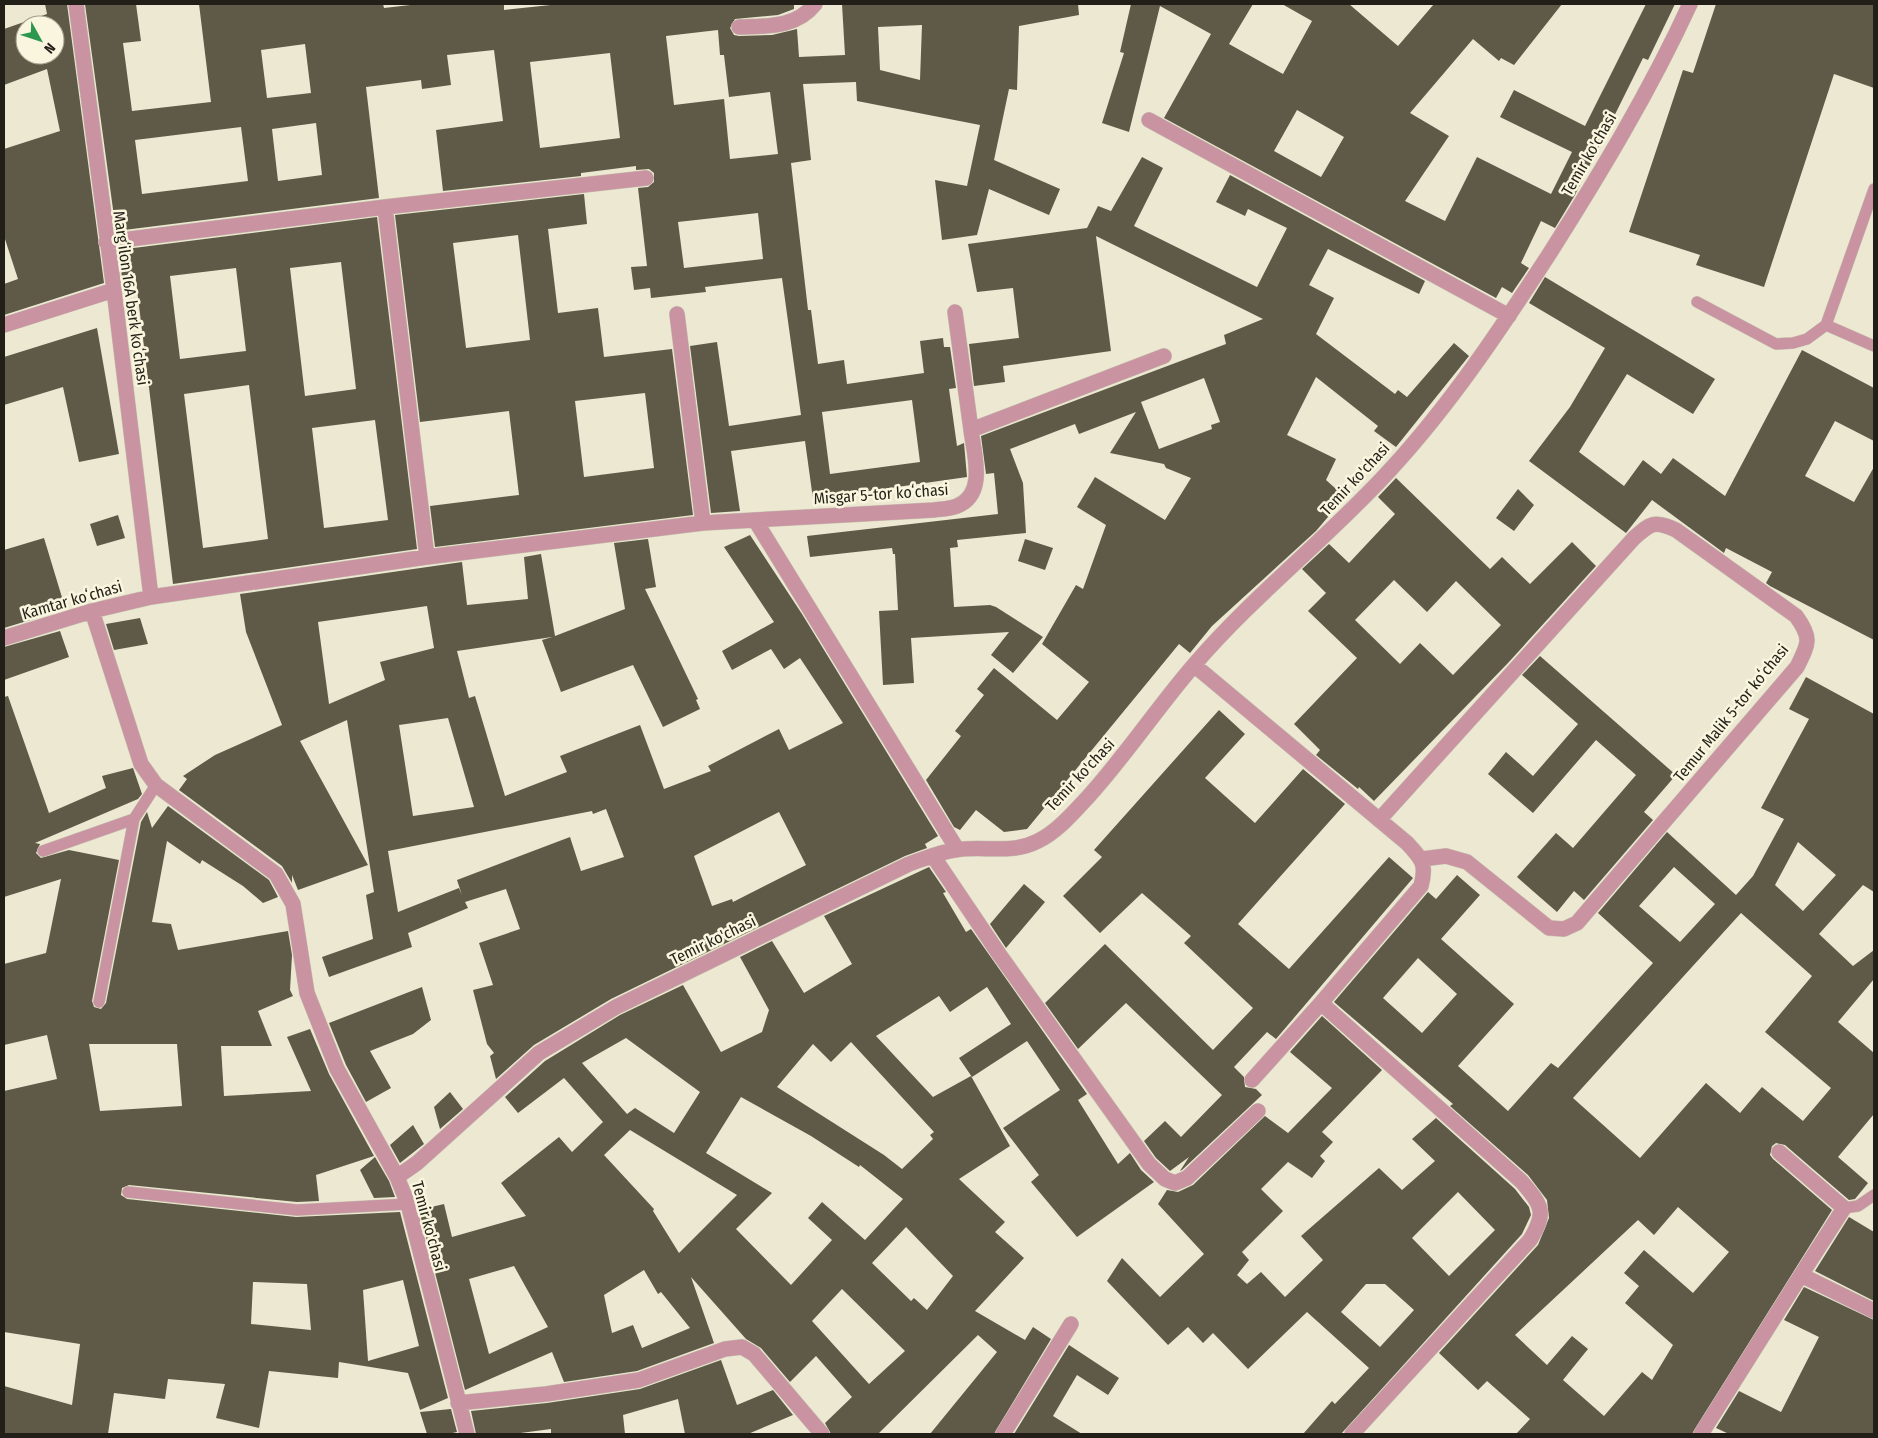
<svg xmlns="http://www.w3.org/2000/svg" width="1878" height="1438" font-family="'Fira Sans Condensed',sans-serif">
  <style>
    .building { fill: #5e5a47; fill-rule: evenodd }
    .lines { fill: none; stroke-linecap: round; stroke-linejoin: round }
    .lane-casing { stroke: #c7c4b0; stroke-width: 12 }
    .street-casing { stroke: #c7c4b0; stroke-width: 16 }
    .lane { stroke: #c993a2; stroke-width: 11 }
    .street { stroke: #c993a2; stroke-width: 15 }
    .labels { text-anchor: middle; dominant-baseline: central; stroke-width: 5; stroke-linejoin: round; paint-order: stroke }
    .street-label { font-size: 16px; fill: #211f17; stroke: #f9f5de }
  </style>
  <rect width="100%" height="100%" fill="#ece8d1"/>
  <path class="building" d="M45,4H67L104,283L4,315V284L18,279L4,236V149L60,131L47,69L4,85V29L47,14ZM25,25H55V55H25Z
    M85,4H136L141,41L123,43L132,111L211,102L199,4H383L384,8L419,4H504V10L560,4H794V9L778,15L735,19L730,28L734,35L739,36L772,35L797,29L799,57L845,55L842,4H1078L1079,15L1019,26L1017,90L1009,89L994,160L1060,189L1049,215L989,189L977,235L942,240L935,180L967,186L980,125L857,101L856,82L803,84L811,160L791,163L808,310H811L818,364L844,360L847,384L924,373L920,341L943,338L944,347H950L956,388L949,389L957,446L964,443L967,477L813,499L805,441L731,451L740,511L711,513L690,346L717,342L729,426L801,415L782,278L705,287L706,292L651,298L650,288L634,290L631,267L647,266L638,188L648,187L654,182V173L649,169L636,170V166L581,173V176L443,191L436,130L503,121L494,50L447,55L451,85L422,89L421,80L366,87L379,198L116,231ZM922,25L920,80L880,70L878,27ZM718,30L720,55H724L729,97L770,92L778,154L730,159L724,99L674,105L666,36ZM305,44L311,93L267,98L261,50ZM610,53L620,138L540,148L530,62ZM316,123L322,175L278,181L272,129ZM241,127L248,181L142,194L135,140ZM758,213L763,259L684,268L678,222ZM912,400L920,462L830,474L822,412Z
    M1131,4H1253L1229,44L1283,74L1312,21L1282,4H1349L1398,46L1434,4H1562L1514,65L1501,58L1499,61L1473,39L1410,113L1449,136L1405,201L1445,221L1477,157L1551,194L1572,152L1500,117L1514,90L1585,126L1646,4H1675L1648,60L1643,58L1575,195L1555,228L1541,221L1521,263L1529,268L1512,293L1502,287L1496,298L1164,118L1211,34L1160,6L1129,132L1102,123L1124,53L1120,52ZM1297,110L1344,137L1321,177L1274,151Z
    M1716,4H1874V88L1834,74L1764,287L1696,265L1700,255L1629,232L1683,70L1693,73Z
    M1142,157L1163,168L1134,226L1257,287L1287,228L1248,209L1245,216L1216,202L1230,175L1425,281L1419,294L1328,249L1309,285L1334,298L1316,334L1395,394L1398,390L1407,397L1454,343L1469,356L1396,447L1374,431L1378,426L1316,377L1287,435L1336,459L1326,480L1345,497L1316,531L1212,626L1190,653L1179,644L1027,829L1004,832L976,810L960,830L954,827L926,780L961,736L955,731L984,695L977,689L994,668L1057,720L1089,682L1042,644L1076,585L1083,589L1106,525L1077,507L1095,477L1165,520L1191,478L1166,468L1164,464L1110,453L1136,412L1079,434L1075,424L1010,449L1023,483L1026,533L957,540L958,547L950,548L954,607L990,605L996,607L1043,637L1013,673L991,655L1009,632L911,638L914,683L883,685L879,611L898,610L895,554H893L892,548L810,557L807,536L998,514L994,473L986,474L981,436L1226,344L1224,335L1263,319L1096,236L1111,351L1003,366L1005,382L974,386L969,344L1019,338L1013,288L977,292L968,244L1087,228L1098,206L1111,211ZM1204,378L1220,422L1211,425L1212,429L1159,449L1141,402Z
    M584,194L587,224L548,229L558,313L598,308L604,357L672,349L693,515L435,547L430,506L519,495L509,411L420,422L395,215ZM518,235L530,340L466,348L453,243ZM645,393L654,468L584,477L575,401Z
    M377,217L417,549L173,584L135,273L122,277L118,250ZM341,262L356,389L305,396L290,268ZM236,268L246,351L180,359L170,276ZM249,385L268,539L203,548L184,394ZM375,420L388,520L324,528L312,428Z
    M1545,277L1715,379L1693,414L1627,374L1579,452L1624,486L1643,460L1661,474L1673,458L1725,496L1802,350L1874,388V441L1835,421L1805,476L1854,502L1874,467V640L1770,586L1766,583L1772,572L1726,548L1724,553L1652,500L1626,533L1529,461L1570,407L1605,348L1529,303Z
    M97,328L119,454L79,462L63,387L4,405V357Z
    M1396,478L1490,569L1502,557L1530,584L1572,542L1596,566L1508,663L1374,801L1359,787L1358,789L1316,755L1320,750L1294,724L1357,658L1308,611L1326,593L1302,569L1329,544L1349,563L1395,514L1378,497ZM1394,580L1427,612L1456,581L1501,625L1453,675L1420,643L1400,664L1355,620Z
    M1518,489L1534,505L1514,531L1496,518Z
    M118,515L125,538L97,546L90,524Z
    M750,535L802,614L938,836L925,844L927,848L905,856L611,999L534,1045L496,1079L490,1056L494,1053L487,1044L473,990L493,985L479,943L520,929L506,889L465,902L468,908L408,933L412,947L329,977L322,957L373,939L366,895L374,892L347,720L300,741L368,865L298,890L292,875V883L282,866L179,790L187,779L183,776L215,755L282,725L246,632L240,594L462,562L467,605L528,599L524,557L541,554L555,636L625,609L614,543L648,539L656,587L645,589L698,699L696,700L700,709L663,727L633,665L561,692L542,640L552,637L457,651L469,698L475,696L505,796L567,772L560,756L640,725L664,789L711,771L708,766L779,729L789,750L843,723L800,658L784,669L771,649L732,670L722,651L774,622L724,547ZM427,606L434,648L380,662L385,680L329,704L318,622ZM448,718L474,807L413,816L399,725ZM606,809L624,857L581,871L570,837L457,880L462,895L459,888L398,912L388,851L592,811L593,814ZM779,812L806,865L733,902L732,899L712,906L694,856Z
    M44,538L64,604L51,608L53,613L4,628V550Z
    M1025,539L1053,548L1045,570L1018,561Z
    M140,618L148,644L114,650L106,624Z
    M60,631L69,657L4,680V647Z
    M1540,656L1676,775L1644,812L1653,820L1584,900L1574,891L1557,912L1517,877L1556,833L1573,848L1636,775L1596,740L1533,813L1488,774L1506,752L1533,776L1578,724L1522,675Z
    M1806,677L1874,714V892L1863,885L1819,934L1853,966L1874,950V979L1838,1022L1874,1053V1114L1838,1157L1868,1183L1855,1199L1849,1200L1785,1145L1776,1143L1772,1146L1770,1155L1773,1159L1832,1210L1692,1434H1516L1530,1419L1487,1381L1478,1390L1439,1353L1538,1245L1549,1218L1547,1200L1528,1175L1450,1106L1453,1104L1334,1002L1428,892L1436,899L1457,875L1480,895L1441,939L1514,1004L1458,1066L1508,1111L1551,1063L1558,1068L1653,963L1598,913L1667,832L1736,895L1753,876L1784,819L1761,808L1809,719L1789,709ZM1798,842L1836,875L1803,911L1775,885ZM1674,867L1715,904L1680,942L1639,906ZM1741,913L1812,976L1765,1032L1831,1088L1803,1121L1762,1087L1740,1113L1706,1083L1640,1158L1573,1098ZM1418,958L1457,994L1422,1033L1383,998ZM1678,1207L1729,1252L1693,1293L1644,1250L1624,1273L1639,1286L1625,1303L1673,1345L1652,1380L1642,1372L1604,1416L1563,1380L1588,1349L1572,1336L1547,1365L1515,1335L1638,1220L1654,1235Z
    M8,696L49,813L106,788L102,776L133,768L142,794L138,799L35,843L40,844L36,853L41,858L69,850L119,860L92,1001L94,1007L101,1009L106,1003L141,822L147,812L152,828L168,806L269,880L278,897L263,903L243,886L202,860L200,864L167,841L152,922L171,924L178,950L288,931L292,955L290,990L293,996L258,1011L272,1046H221L224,1096L311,1091L287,1037L310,1029L329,1074L374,1156L316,1175L319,1201L297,1202L129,1185L122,1188L121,1195L127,1199L296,1217L400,1212L448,1398L420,1410L408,1373L339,1362L338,1378L269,1371L259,1428L216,1418L225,1384L168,1379L165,1399L114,1393L108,1434H4V1386L72,1405L80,1344L4,1332V1091L57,1079L47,1035L4,1045V964L46,953L61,879L4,897V697ZM89,1044H177L182,1106L100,1111ZM403,1280L419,1346L368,1361L363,1290ZM253,1282L307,1284L311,1330L251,1324Z
    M1219,710L1245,734L1205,778L1255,823L1303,769L1345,804L1238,924L1289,969L1389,857L1413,878L1276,1039L1267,1032L1234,1067L1244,1077L1245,1087L1256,1089L1262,1095L1182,1170L1180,1171L1189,1157L1170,1171L1156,1158L1144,1141L1165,1121L1181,1137L1222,1095L1126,1003L1078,1049L1045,1003L1105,944L1213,1050L1253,1008L1184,943L1191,936L1142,893L1100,933L1063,896L1102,857L1094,850Z
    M929,867L946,892L943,893L966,932L971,929L1087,1094L1078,1100L1118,1164L1130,1153L1141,1170L1154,1182L1077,1237L1031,1182L1039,1175L1003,1128L1060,1090L1027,1041L972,1077L959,1058L1011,1024L987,987L950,1012L939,996L876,1036L933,1097L971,1076L1010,1146L959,1179L1005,1222L995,1232L1024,1258L975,1311L1025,1340L1033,1327L1051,1339L994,1434H930L997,1352L978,1335L878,1434H831L825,1423L852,1397L816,1356L790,1382L761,1348L746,1339L691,1277L714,1343L637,1371L564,1382L552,1352L465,1390L419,1210L444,1204L452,1237L526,1216L501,1183L559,1137L572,1152L603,1122L564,1078L518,1113L505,1097L545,1061L620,1015L683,985L721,1052L762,1032L769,1010L740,957L772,941L804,993L852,964L824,916ZM626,1038L700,1092L674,1133L635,1108L627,1114L582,1063ZM851,1042L934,1132L930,1135L933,1139L902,1169L884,1155L777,1087L813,1044L831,1062ZM741,1097L811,1136L859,1167L860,1165L903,1199L865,1240L822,1202L808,1218L832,1240L791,1285L736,1229L772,1193L706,1153ZM630,1130L737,1195L679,1253L653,1211L654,1209L604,1155ZM906,1227L953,1276L927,1310L914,1298L911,1301L872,1263ZM514,1266L548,1327L489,1354L469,1279ZM644,1270L658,1294L661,1292L690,1328L642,1348L633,1325L612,1333L604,1295ZM842,1289L905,1351L869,1384L812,1321Z
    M1024,884L1045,902L1006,948L990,924Z
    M422,987L431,1020L413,1034L370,1051L391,1088L366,1102L346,1065L329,1023Z
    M1322,1016L1382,1070L1322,1132L1333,1142L1320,1156L1325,1161L1312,1178L1288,1162L1261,1189L1283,1211L1242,1252L1249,1260L1237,1275L1247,1284L1261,1272L1285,1297L1323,1260L1301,1236L1379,1168L1402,1190L1435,1161L1412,1139L1436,1118L1515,1189L1529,1207L1531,1215L1522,1234L1341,1434H1303L1332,1401L1335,1404L1369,1368L1307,1312L1248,1369L1213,1333L1203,1343L1188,1327L1168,1345L1107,1281L1122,1258L1160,1297L1204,1254L1158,1204L1167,1190L1178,1192L1193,1185L1265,1116L1288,1133L1332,1088L1290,1052ZM1458,1192L1495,1230L1449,1276L1412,1238ZM1366,1284H1385L1414,1310L1380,1347L1341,1312Z
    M450,1092L463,1109L440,1129L434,1107Z
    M413,1125L424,1144L400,1163L390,1145Z
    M375,1157L389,1181L395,1197L374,1198L360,1170Z
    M1849,1217L1874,1232V1301L1815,1271Z
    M1804,1287L1874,1320V1434H1729L1716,1428L1739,1391L1781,1412L1819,1337L1784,1320Z
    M1069,1345L1119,1378L1108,1395L1077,1375L1053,1416L1082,1434H1014Z
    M721,1360L737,1405L773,1390L793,1415L748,1434H685L678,1399L623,1415L625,1434H551V1429L513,1434H476L471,1411L547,1403L640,1389Z
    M451,1409L457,1432L448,1434H427L420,1412Z"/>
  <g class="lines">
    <defs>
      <path id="lane" d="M1697,302L1776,344L1793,343L1807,339L1826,325L1874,189
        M1826,325L1874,346
        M43,851L134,819
        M99,1002L134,819L156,785
        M128,1192L297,1210L408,1204
        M1844,1208L1858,1206L1874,1195"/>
      <path id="street" d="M76,4L114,290L151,597
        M739,27C767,26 796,28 815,4
        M1149,120L1509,316
        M385,207L427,557
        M106,242L385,207L646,178
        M955,312L971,430
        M677,314L703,523
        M4,325L114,290
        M755,520L934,510C941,509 950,509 957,506C987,494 974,454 971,430L1164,356
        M92,611L141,764L156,785L276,874L293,904L307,993L337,1069L397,1177
        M4,638L92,611L151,597L427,557L703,523L755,520L957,849
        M1194,665L1407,843C1422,859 1427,864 1421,886L1321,1003L1522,1182C1542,1206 1547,1212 1530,1240L1352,1434
        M1379,820L1634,538C1651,523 1654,520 1676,530L1796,616C1812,638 1809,643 1797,667L1577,923L1564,929L1549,928L1467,862L1446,856L1422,859
        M933,856L999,954L1149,1164L1165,1179L1175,1183L1187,1178L1258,1111
        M1252,1080L1321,1003
        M1779,1152L1844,1208L1801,1275
        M458,1403L546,1394L639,1380L725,1349L742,1347L754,1354L822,1434
        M467,1434L408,1204L397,1177L417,1163L539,1053L616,1007L909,864C924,859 940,852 955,850C983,845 1011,855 1038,841C1057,832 1074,812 1088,797C1126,755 1157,708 1194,665C1254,595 1328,538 1390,470C1450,405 1500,330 1548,256C1600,174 1650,91 1690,4
        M1003,1434L1071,1324
        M1701,1434L1801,1275L1874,1311"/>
    </defs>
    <use href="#lane" class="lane-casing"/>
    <use href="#street" class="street-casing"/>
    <use href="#lane" class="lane"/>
    <use href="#street" class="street"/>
  </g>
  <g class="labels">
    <g class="street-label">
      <text transform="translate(1589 154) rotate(-60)">Temir ko'chasi</text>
      <text transform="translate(131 298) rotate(82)">Margʻilon 16А berk koʻchasi</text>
      <text transform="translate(1355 479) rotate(-47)">Temir ko'chasi</text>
      <text transform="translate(881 494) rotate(-4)">Misgar 5-tor koʻchasi</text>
      <text transform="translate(72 600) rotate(-16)">Kamtar koʻchasi</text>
      <text transform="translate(1731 713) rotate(-51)">Temur Malik 5-tor koʻchasi</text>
      <text transform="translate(1080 775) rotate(-47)">Temir ko'chasi</text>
      <text transform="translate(713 940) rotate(-26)">Temir ko'chasi</text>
      <text transform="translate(429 1226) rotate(75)">Temir ko'chasi</text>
    </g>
  </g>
  <rect width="1878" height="1438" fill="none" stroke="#211f17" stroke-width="10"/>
  <g transform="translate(40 40) rotate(130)"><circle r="24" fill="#f9f5de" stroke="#a39f8e"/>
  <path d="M0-4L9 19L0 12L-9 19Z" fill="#2c974f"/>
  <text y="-8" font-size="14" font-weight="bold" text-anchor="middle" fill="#211f17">N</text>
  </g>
</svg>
